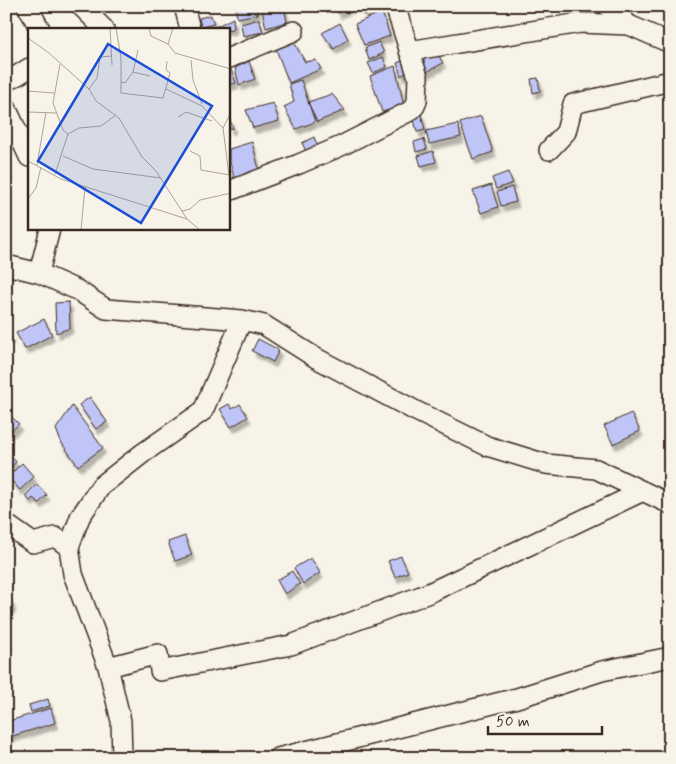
<svg xmlns="http://www.w3.org/2000/svg" width="676" height="764" font-family="Mynerve,sans-serif">
  <style>
    .building { fill: #c0c5f7; stroke: #3b2a1e; filter: url(#shadow) }
    .lines { fill: none; stroke-linecap: round; stroke-linejoin: round }
    .street-casing { stroke: #3b2a1e; stroke-width: 22 }
    .street { stroke: #f7f3e8; stroke-width: 19 }
    .inset-road { fill: none; stroke: #aca397; stroke-width: 1 }
    .view { fill: #1d4ed8; fill-opacity: 0.15; stroke: #1d4ed8; stroke-width: 2.5 }
    .inset-edge { fill: none; stroke: #3b2a1e; stroke-width: 2.5 }
  </style>
  <defs>
    <filter id="shadow"><feDropShadow dx="3" dy="5.5" stdDeviation="1" flood-color="#0004"/></filter>
  </defs>
  <rect width="100%" height="100%" fill="#f7f3e8"/>
  <filter id="ink" filterUnits="userSpaceOnUse"><feTurbulence type="fractalNoise" baseFrequency=".02" numOctaves="2"/><feDisplacementMap in="SourceGraphic" scale="10" xChannelSelector="R" yChannelSelector="G"/><feConvolveMatrix kernelMatrix="1 2 1 2 8 2 1 2 1" color-interpolation-filters="sRGB"/></filter>
  <g filter="url(#ink)">
    <path class="building" d="M235,6H257L258,14L237,18Z
      M261,6H284L287,22L266,28Z
      M335,6H353L338,13Z
      M360,6H383L384,8L364,15Z
      M382,12L390,36L364,45L355,24Z
      M211,15L214,24L201,27L199,18Z
      M233,18L234,28L229,30V29H217V26Z
      M259,19L263,32L243,36L241,24Z
      M340,23L348,39L334,49L322,33Z
      M294,42L305,62L316,60L321,69L289,83L276,49Z
      M379,42L384,53L369,60L365,48Z
      M435,49L443,63L423,74L416,57Z
      M383,57L387,67L373,73L368,63Z
      M249,61L255,79L239,85L235,68Z
      M402,61L406,73L401,76L397,63Z
      M395,66L404,106L382,112L370,76Z
      M230,67L236,83L229,85V68Z
      M538,78L540,91L533,93L531,79Z
      M301,80L315,122L296,129L284,107L294,102L289,84Z
      M332,94L345,110L317,122L308,102Z
      M273,103L279,121L253,128L246,110Z
      M421,113L425,130L417,132L413,115Z
      M481,116L493,152L473,159L460,123Z
      M229,118L233,128L229,129Z
      M458,124L461,137L429,144L426,131Z
      M314,137L319,150L308,155L302,143Z
      M424,139L427,149L416,152L414,142Z
      M252,142L259,169L234,178L229,158V149Z
      M433,151L436,162L421,166L418,156Z
      M508,172L513,183L496,189L492,178Z
      M491,185L498,207L481,213L473,191Z
      M512,187L516,202L501,206L497,192Z
      M69,302L70,328L56,333L55,303Z
      M44,319L52,335L25,349L16,333Z
      M6,327L11,338L6,340Z
      M258,339L279,350L273,362L252,351Z
      M90,397L107,422L96,429L79,405Z
      M229,404L232,409L240,404L248,417L231,427L220,409Z
      M72,406L103,448L78,466L61,442L56,429Z
      M631,413L640,431L613,444L604,426Z
      M11,416L19,424L8,434L6,432V421Z
      M11,456L16,462L6,472V460Z
      M22,463L34,477L20,490L8,477Z
      M37,484L47,495L39,503L33,498L30,501L25,496Z
      M185,536L192,555L175,561L168,542Z
      M401,556L408,572L395,577L388,561Z
      M311,558L320,573L303,584L294,568Z
      M670,558V578L664,560Z
      M292,571L300,584L285,594L277,580Z
      M6,587L13,607L6,610Z
      M48,699L50,706L31,712L29,705Z
      M51,708L55,723L6,738V722Z"/>
    <g class="lines">
      <defs>
        <path id="street" d="M27,6L40,29
          M81,6L104,29
          M184,6L190,29
          M608,6L629,25
          M409,51L580,23L629,25L670,43
          M229,58L294,31
          M6,81L18,75L29,68
          M6,107L29,157
          M549,150L566,132L573,104L670,81
          M229,191L299,164L341,146L410,111L415,106L417,101L418,77L395,6
          M6,265L39,273L77,290L106,309L242,320L264,325L316,358L416,411L487,446L546,464L596,469L670,504
          M39,273L50,229
          M6,524L33,543L55,537L69,547
          M108,667L158,654L160,671L291,645L429,593L643,491
          M122,758L121,721L108,667L73,574L69,547L80,517L101,486L143,453L203,411L242,320
          M278,758L517,698L602,671L670,657"/>
      </defs>
      <use href="#street" class="street-casing"/>
      <use href="#street" class="street"/>
    </g>
  </g>
  <g transform="translate(28 28)">
    <rect width="202" height="202" fill="#f7f3e8"/>
    <path class="inset-road" d="M82,0L84,37M88,0L93,30V65L135,70L142,45L138,42L139,33M121,0L123,8L140,16L147,25L203,41M0,10L21,25L61,61L68,73L91,90L114,129L128,143L159,191L172,202M140,16L145,0M163,32L165,52L174,76M32,36L25,75L35,102L40,106M105,44L122,48M93,54L97,55L105,44L110,22M61,61L69,50L72,29L84,28M138,61L174,78L195,100L201,147M0,63L26,65M0,87V84L28,85M150,89L158,84L184,93M195,100L203,84M162,123L172,128L173,142L202,147M35,128L65,141L133,150M0,133L33,151L159,191M9,137L18,84M27,146L40,106L51,100L73,98L88,87M0,171L8,160L13,139M154,183L162,181L172,172L203,165M53,202L57,159"/>
    <path class="view" d="M80,16L184,78L113,195L10,133Z"/>
    <rect width="202" height="202" class="inset-edge"/>
  </g>
  <rect width="676" height="764" fill="none" stroke="#f7f3e8" stroke-width="25"/>
  <rect x="12" y="12" width="651" height="739" fill="none" stroke="#3b2a1e" stroke-width="2" filter="url(#ink)"/>
  <path d="M488 726v8h114v-8" fill="none" stroke="#3b2a1e" stroke-width="2.5"/>
  <text x="496" y="726" font-size="15" fill="#3b2a1e" stroke="#f7f3e8" stroke-width="4" paint-order="stroke">50 m</text>
</svg>
